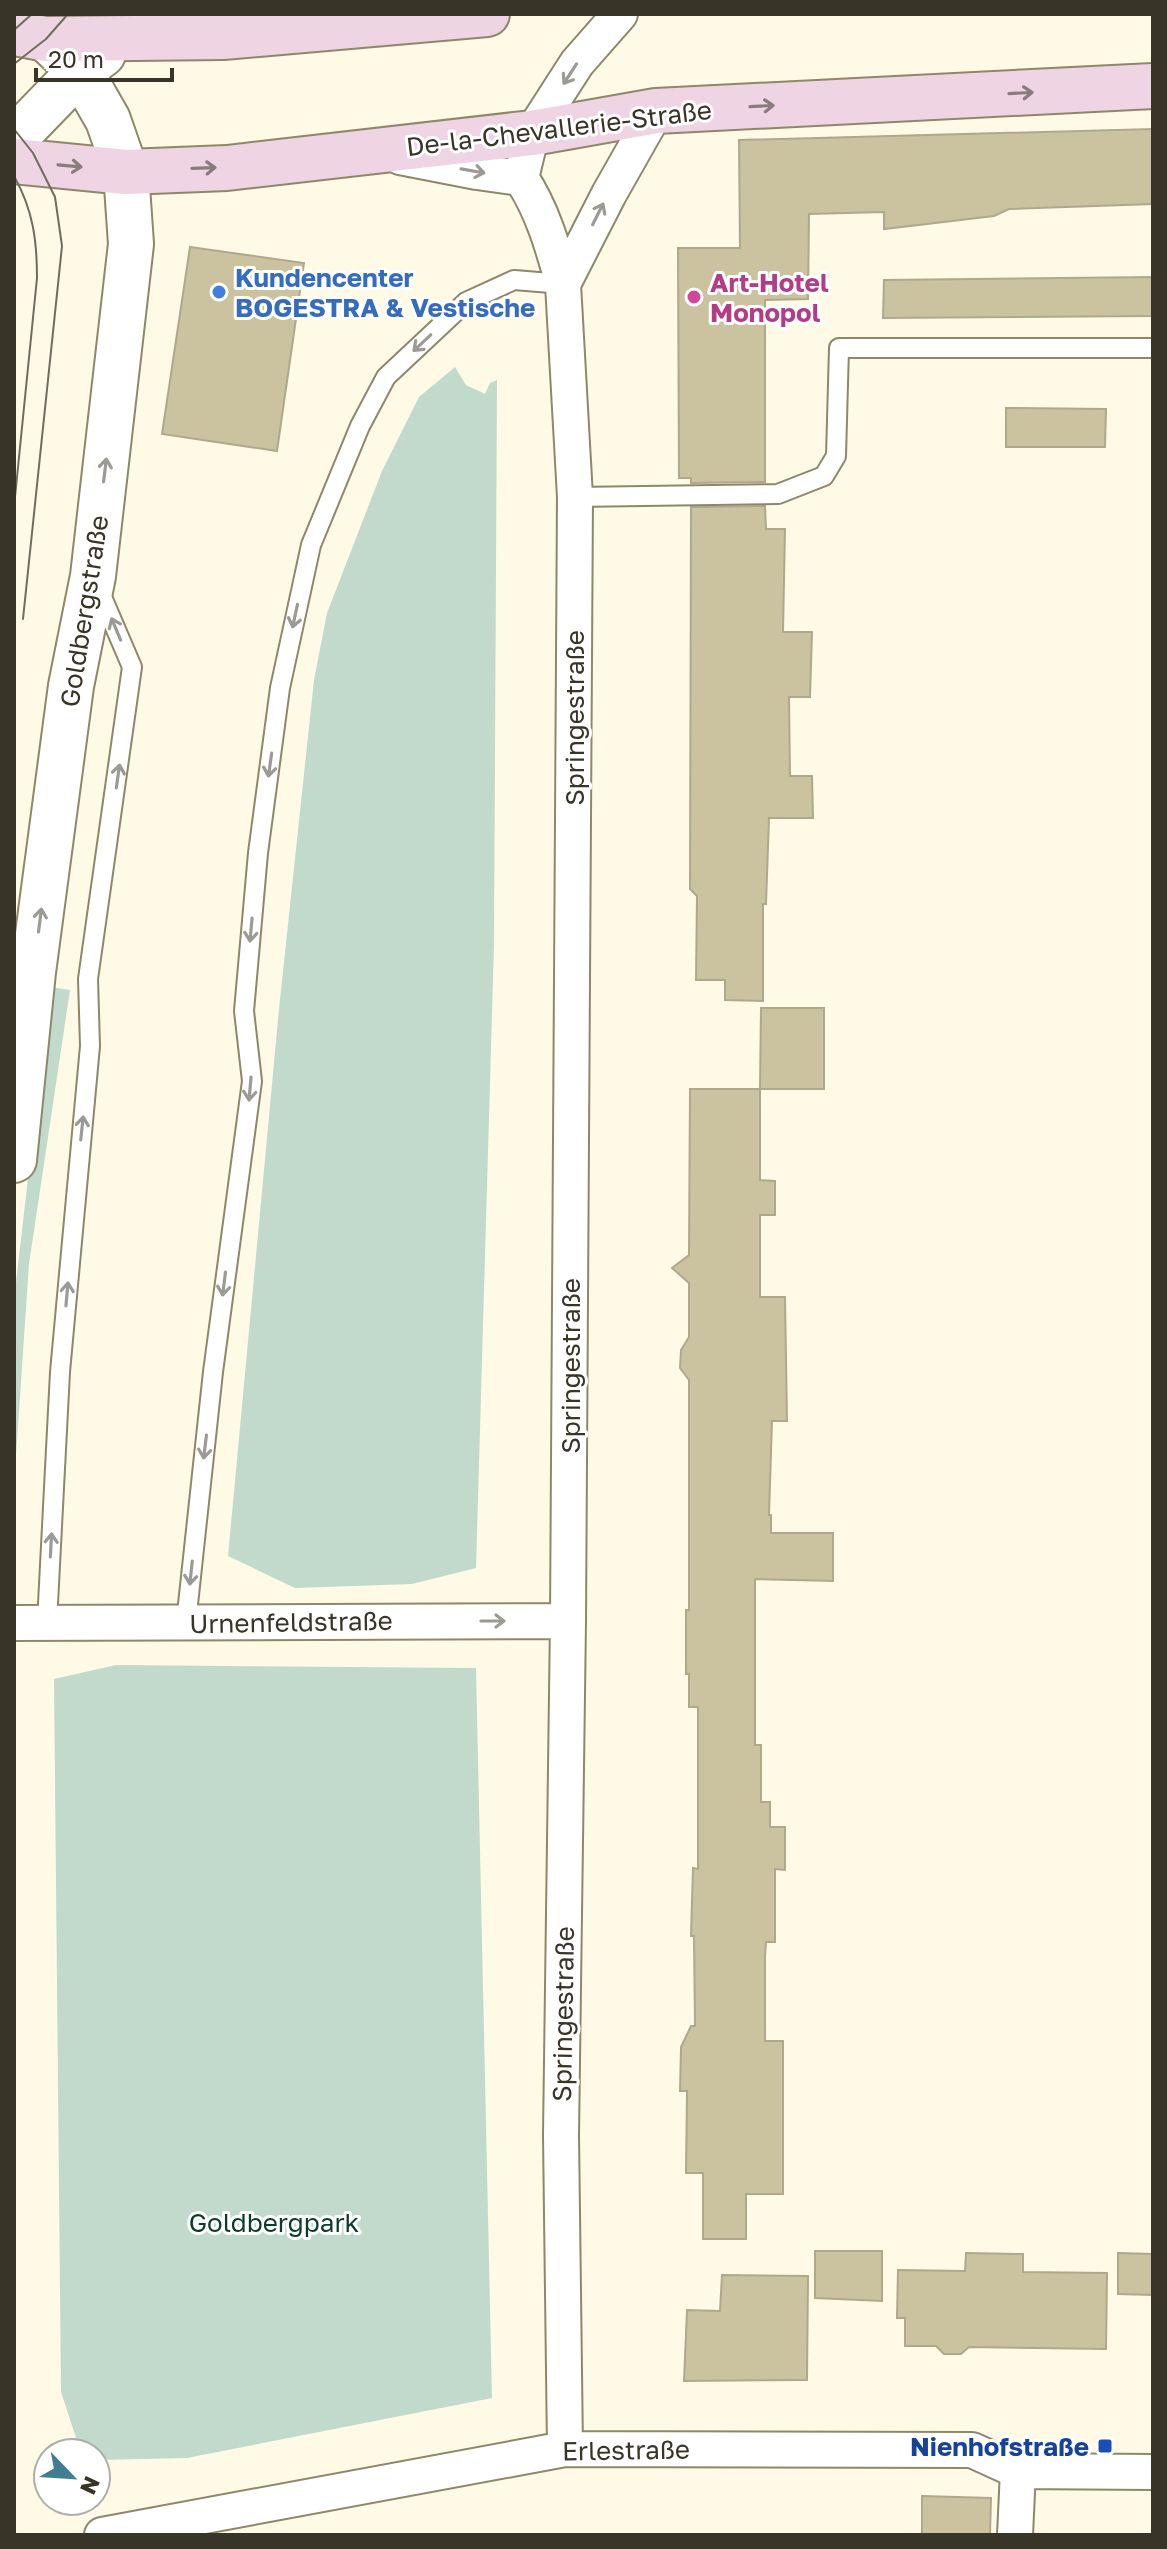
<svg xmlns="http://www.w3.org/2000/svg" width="1167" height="2549" font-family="'Golos Text',sans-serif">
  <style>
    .green { fill: #c1dacc }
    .building { fill: #cbc29f; stroke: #afa88a; stroke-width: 2 }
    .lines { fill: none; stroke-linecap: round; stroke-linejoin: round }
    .service-casing { stroke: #8e876a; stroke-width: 22 }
    .minor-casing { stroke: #8e876a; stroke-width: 38 }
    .tertiary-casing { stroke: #8e876a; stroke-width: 48 }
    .secondary-casing { stroke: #8e876a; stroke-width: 48 }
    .service { stroke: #fff; stroke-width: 18 }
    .minor { stroke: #fff; stroke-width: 34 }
    .tertiary { stroke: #fff; stroke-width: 44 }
    .secondary { stroke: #efd4e4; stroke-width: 44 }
    .tram { stroke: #706c5e; stroke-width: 2 }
    .oneway { stroke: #9c9a94 }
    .oneway2 { stroke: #8a7c7d }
    .shop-dot { fill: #3f7fe0; stroke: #fff; stroke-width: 3 }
    .hotel-dot { fill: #d1479c; stroke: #fff; stroke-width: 3 }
    .transit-dot { fill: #1a4fb4; stroke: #fff; stroke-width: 3 }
    .labels { text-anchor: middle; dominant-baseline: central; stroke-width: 6; stroke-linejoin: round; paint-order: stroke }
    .street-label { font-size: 26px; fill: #383428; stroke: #fff }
    .shop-label { font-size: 26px; font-weight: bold; fill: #366cbe; stroke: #fff; text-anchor: start }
    .hotel-label { font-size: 26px; font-weight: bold; fill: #b23c85; stroke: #fff; text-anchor: start }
    .park-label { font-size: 26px; fill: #0b3c28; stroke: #fff }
    .transit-label { font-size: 26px; font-weight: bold; fill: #164399; stroke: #fff; text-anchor: end }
  </style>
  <rect width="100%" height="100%" fill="#fefae6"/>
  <path class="green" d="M455,367L466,385L485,394L490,383L497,380L494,944L476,1568L412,1584L295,1588L228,1556L279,1009L314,680L327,613L382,471L419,397Z
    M50,987L70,990L29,1264L14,1485V1300Z
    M116,1665L476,1668L492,2398L187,2458L96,2460V2453H81L61,2392L54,1679Z"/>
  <path class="building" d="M1153,129V204L1009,209L994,216L884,229V212L809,214L808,299L765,300V482L691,483V478H679L678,248H740L739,140Z
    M190,247L304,263L277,451L162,434Z
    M1153,277V316L883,318L884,280Z
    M1006,408L1106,409L1105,447H1006Z
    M765,506L766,529H785L783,632H812L810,697H789L790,776H812L813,818H769L766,904H763V1001L725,1000V980H696L697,896L690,889L691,507Z
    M761,1008H824V1089H760Z
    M690,1089H760V1180L775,1181V1215H760V1297H785L787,1421H772L769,1515H771V1533H833V1581L755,1579V1745H761V1802H770V1827H785V1870L775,1869V1942H766L765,1957V2041H783V2194H746V2239H703V2173H686L687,2091H680L681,2047L691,2026H695L694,1936H691L693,1868L698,1869V1707H689V1674H686V1610H689V1380L680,1368L681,1350L689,1337V1283L672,1268L689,1255Z
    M815,2251H882V2301L815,2298Z
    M966,2253L1023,2254V2272L1107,2273L1106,2349L969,2347L961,2354H944L936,2346H905V2318H897L898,2270L965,2271Z
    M1118,2253L1153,2254V2295L1118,2294Z
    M722,2275L808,2276L807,2380L684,2381L687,2310L720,2311Z
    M922,2496L991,2498L990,2535H922Z"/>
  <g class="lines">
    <defs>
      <path id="service" d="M575,497L778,494L824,476L836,456L839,348H1153
        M47,1623L60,1372L90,1046L88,979L132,667L99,590
        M186,1623L213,1372L252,1081L244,1011L258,853L280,688L311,545L360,426L386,377L466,302L514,280L563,284"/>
      <path id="minor" d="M400,157L477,172L521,178
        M563,284L609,194L656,111
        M14,1623L568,1621
        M565,2449L561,2135L568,1621L575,497L563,284C553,247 542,209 521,178L532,133L577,63L620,14
        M102,2535L565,2449L972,2450L1018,2471L1153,2472
        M1015,2535L1018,2471"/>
      <path id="tertiary" d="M14,139L80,71L103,54
        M14,1160L33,972L71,686L93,576L131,244L126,172L108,120L80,71L46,39"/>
      <path id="secondary" d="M14,33L46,39L223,37L487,14
        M14,161L126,172L227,168L532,133L656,111L1153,86"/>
    </defs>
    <use href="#service" class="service-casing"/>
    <use href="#minor" class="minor-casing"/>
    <use href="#tertiary" class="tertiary-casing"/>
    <use href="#secondary" class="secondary-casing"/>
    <use href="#service" class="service"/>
    <use href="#minor" class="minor"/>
    <use href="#tertiary" class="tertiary"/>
    <use href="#secondary" class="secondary"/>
    <path class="tram" d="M14,30L32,14
      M14,64L46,39L68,14
      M14,129L33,153L55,197L62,246L23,619
      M14,176C33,210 37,240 37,278L14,507"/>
  </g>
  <defs><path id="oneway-shaft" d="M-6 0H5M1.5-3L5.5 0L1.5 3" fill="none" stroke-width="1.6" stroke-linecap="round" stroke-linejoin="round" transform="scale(2)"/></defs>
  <g class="oneway">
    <use href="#oneway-shaft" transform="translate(570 74) rotate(123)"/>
    <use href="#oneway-shaft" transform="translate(473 171) rotate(10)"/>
    <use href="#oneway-shaft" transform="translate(598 214) rotate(-63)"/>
    <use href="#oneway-shaft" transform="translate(422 343) rotate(137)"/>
    <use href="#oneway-shaft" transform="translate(105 470) rotate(-83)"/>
    <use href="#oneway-shaft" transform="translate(295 616) rotate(102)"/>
    <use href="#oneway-shaft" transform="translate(116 629) rotate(-113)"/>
    <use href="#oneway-shaft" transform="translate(270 765) rotate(98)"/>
    <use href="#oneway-shaft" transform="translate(118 776) rotate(-82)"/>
    <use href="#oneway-shaft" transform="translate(40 920) rotate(-83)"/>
    <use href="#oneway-shaft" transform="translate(251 930) rotate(95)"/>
    <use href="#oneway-shaft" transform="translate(250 1089) rotate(95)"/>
    <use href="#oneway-shaft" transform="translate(82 1128) rotate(-84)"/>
    <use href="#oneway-shaft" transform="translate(224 1284) rotate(97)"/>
    <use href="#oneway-shaft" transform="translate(67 1294) rotate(-85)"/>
    <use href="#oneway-shaft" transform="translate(205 1447) rotate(97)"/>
    <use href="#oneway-shaft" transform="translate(51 1545) rotate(-87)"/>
    <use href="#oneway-shaft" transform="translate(191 1573) rotate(96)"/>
    <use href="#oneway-shaft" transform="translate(493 1621)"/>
  </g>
  <g class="oneway2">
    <use href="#oneway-shaft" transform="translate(1021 93) rotate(-3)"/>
    <use href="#oneway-shaft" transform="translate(762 106) rotate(-3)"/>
    <use href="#oneway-shaft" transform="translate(70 166) rotate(5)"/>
    <use href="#oneway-shaft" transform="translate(204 168) rotate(-2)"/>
  </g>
  <circle class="shop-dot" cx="219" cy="292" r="8"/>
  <circle class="hotel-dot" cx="694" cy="297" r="8"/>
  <rect class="transit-dot" x="1097" y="2438" width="16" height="16" rx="4"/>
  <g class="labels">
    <g class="street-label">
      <text transform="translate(559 128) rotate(-7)">De-la-Chevallerie-Straße</text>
      <text transform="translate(84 611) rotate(-81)">Goldbergstraße</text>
      <text transform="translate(574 718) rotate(-90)">Springestraße</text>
      <text transform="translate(570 1366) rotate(-90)">Springestraße</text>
      <text transform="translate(291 1622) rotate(-1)">Urnenfeldstraße</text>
      <text transform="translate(563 2014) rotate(-89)">Springestraße</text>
      <text transform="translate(626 2450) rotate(-1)">Erlestraße</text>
    </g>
    <g class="shop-label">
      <text x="235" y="277">Kundencenter<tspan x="235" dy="30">BOGESTRA &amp; Vestische</tspan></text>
    </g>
    <g class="hotel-label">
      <text x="710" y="282">Art-Hotel<tspan x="710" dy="30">Monopol</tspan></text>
    </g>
    <g class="park-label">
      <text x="274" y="2222">Goldbergpark</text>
    </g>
    <g class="transit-label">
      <text x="1089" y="2446">Nienhofstraße</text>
    </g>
  </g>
  <rect width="1167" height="2549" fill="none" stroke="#383428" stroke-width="32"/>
  <g transform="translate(72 2477) rotate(115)"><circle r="38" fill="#ffffff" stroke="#afaea9" stroke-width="2"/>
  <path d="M0-6L14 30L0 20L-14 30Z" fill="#407e93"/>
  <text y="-12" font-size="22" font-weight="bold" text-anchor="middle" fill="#383428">N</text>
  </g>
  <path d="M36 68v12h136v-12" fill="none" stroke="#383428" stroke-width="4"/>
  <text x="48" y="68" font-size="24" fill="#383428" stroke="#ffffff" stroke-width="6" paint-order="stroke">20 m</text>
</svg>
